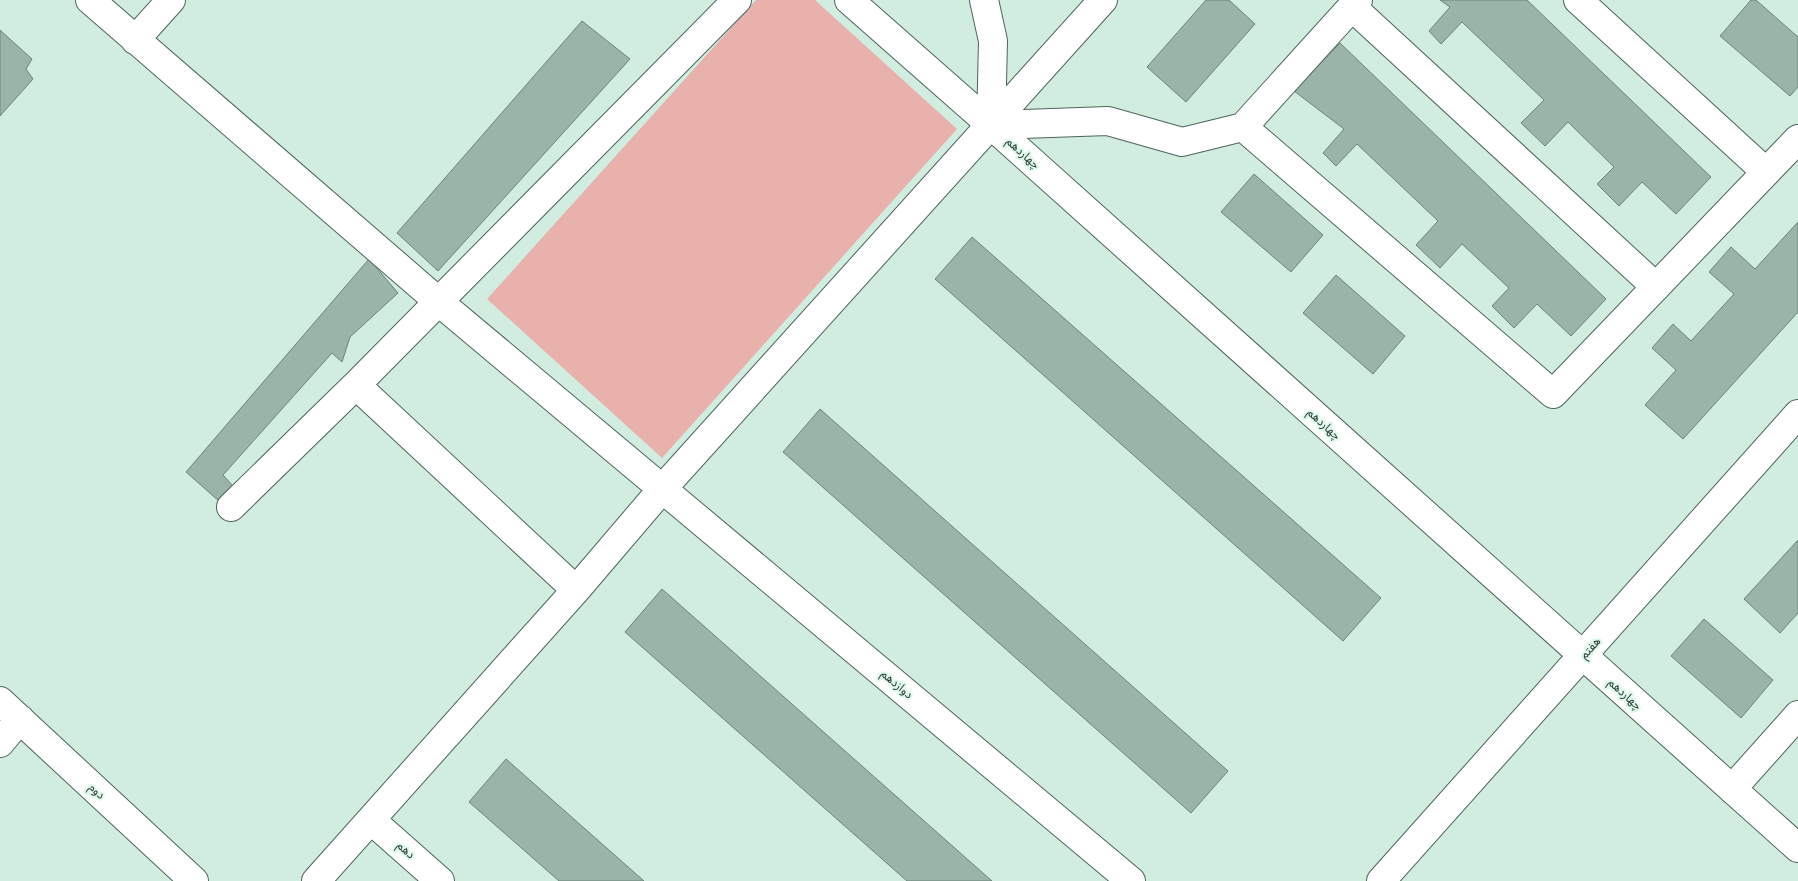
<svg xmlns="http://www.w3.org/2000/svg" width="1798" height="881" font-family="'Asap Condensed','Noto Sans Arabic',sans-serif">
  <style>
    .green { fill: #e9b1ac }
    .building { fill: #9ab5a8; stroke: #6b8478 }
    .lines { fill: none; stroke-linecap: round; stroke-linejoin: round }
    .minor-casing { stroke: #4d655a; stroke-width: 30 }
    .major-casing { stroke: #4d655a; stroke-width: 30 }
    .minor { stroke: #fff; stroke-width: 28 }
    .major { stroke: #fff; stroke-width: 28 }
    .labels { text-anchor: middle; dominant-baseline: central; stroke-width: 4.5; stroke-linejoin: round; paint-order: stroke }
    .street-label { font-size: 12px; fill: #2a3530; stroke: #defaec }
  </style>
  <rect width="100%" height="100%" fill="#d1eddf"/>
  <path class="green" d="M756,0H815L957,129L662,458L487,299Z"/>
  <path class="building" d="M1206,0H1229L1255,24L1186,102L1147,67Z
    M1440,0H1527L1711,177L1676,214L1642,182L1619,206L1597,184L1614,167L1568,122L1545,146L1521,123L1544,100L1462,22L1441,44L1429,31L1450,7Z
    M1751,0H1756L1798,37V87L1790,96L1720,36Z
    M582,21L630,59L438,271L397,233Z
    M0,30L32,59L26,69L33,79L0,116Z
    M1340,43L1606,299L1571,336L1537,304L1514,328L1492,306L1509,288L1462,244L1440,268L1416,245L1438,221L1357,144L1336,166L1323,153L1344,129L1294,91Z
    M1254,174L1323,235L1291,272L1221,212Z
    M1798,222V312L1683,439L1645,405L1676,370L1652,348L1673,324L1691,341L1734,294L1709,272L1731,247L1755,269Z
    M972,237L1381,598L1343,641L935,279Z
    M369,259L398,293L350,337L342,362L332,353L223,475L233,486L220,502L186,472Z
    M1336,275L1405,336L1373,374L1303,313Z
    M820,409L1228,771L1191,813L783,452Z
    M1798,540V613L1780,633L1744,599Z
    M662,589L992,881H907L625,632Z
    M1704,619L1773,680L1741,718L1671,656Z
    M506,759L644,881H559L469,802Z"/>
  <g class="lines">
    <defs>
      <path id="minor" d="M90,0L439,302L1131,881
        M984,0L993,41L991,125L1108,121L1182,142L1243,127L1358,0
        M1578,0L1766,172
        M1352,7L1656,287
        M135,40L171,0
        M1243,127L1553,394L1798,139
        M231,507L356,385
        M576,590L356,385L737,0
        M0,701L194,881
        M0,743L20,719
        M1732,789L1798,715
        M371,820L440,881
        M316,881L576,590L663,488L1103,0
        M1381,881L1798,414"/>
      <path id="major" d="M849,0L991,125L1798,848"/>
    </defs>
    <use href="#minor" class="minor-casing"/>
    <use href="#major" class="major-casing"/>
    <use href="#minor" class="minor"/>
    <use href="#major" class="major"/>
  </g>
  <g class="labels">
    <g class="street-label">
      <text transform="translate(1023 153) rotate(42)">چهاردهم</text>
      <text transform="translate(1324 424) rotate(42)">چهاردهم</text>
      <text transform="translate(1590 648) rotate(-48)">هفتم</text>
      <text transform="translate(897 684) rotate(40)">دوازدهم</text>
      <text transform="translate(1625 694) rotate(42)">چهاردهم</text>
      <text transform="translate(97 791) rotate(43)">دوم</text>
      <text transform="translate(406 850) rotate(42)">دهم</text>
    </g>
  </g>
</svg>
